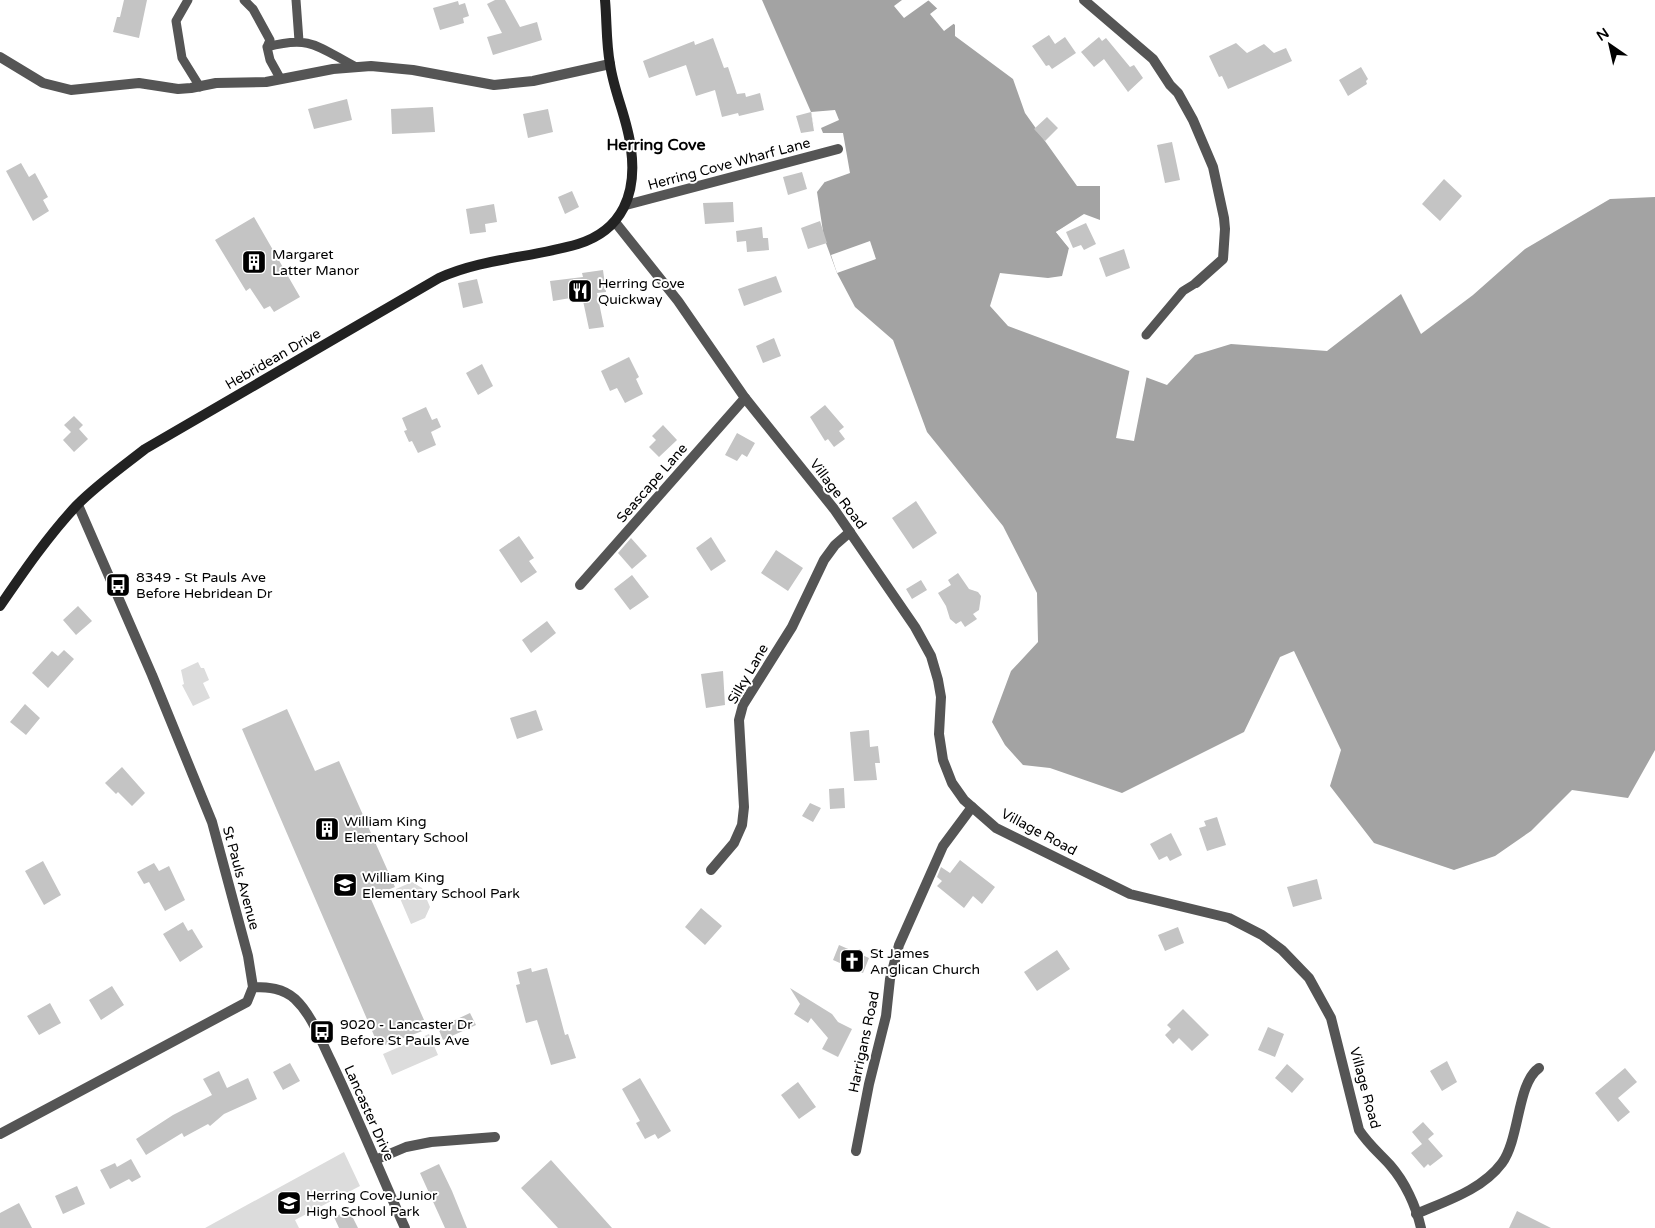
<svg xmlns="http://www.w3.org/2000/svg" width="1655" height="1228" font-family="'Varela Round',sans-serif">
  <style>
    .green { fill: #dcdcdc }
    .water { fill: #a3a3a3 }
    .pier { fill: #fff }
    .building { fill: #c4c4c4 }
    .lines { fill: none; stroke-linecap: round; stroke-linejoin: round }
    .service { stroke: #555; stroke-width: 9 }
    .minor { stroke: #555; stroke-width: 10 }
    .tertiary { stroke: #555; stroke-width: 10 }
    .secondary { stroke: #222; stroke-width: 10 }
    .labels { text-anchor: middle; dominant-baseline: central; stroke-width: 4; stroke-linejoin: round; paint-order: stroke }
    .street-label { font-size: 14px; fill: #000; stroke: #fff }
    .poi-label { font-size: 14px; fill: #000; stroke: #fff; text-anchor: start }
    .quarter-label { font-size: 16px; font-weight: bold; fill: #000; stroke: #fff }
  </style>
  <rect width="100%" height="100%" fill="#fff"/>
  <path class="green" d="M198,662L201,668H204L209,680L203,683L210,698L193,706L182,685L184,684L181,670Z
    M412,882L422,888L430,907L425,918L411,924L396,889Z
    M429,1034L438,1055L392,1075L383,1054Z
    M344,1152L360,1186L295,1220L299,1228H205Z"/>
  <path class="water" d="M762,0H928L955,25V36L1013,79L1025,113L1077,186H1100V220L1084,214L1056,232L1069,248L1062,276L1048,278L1000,273L990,306L1008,326L1167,385L1195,355L1231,344L1327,351L1401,294L1421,334L1473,295L1525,249L1610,199L1655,197V750L1628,798L1572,790L1531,831L1495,856L1454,870L1374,843L1330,786L1341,750L1294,651L1280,657L1244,732L1122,793L1050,768L1023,765L1005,745L992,722L1011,671L1038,642L1037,593L1003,526L927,432L893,340L855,307L837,273L824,238L817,192L827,179L811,112Z"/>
  <path class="pier" d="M902,0H929L904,18L894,6Z
    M939,7L956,22L944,31L930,14Z
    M835,110L839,120L821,128L823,133H843L850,173L825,182L811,112Z
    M1086,215L1088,218L1085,217L1060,232L1071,247L1068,257L1069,248L1056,232Z
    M870,241L876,259L837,273L831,255Z
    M1130,368L1147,375L1134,441L1116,438Z"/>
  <path class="building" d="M124,0H147L139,38L113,32L117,17H120Z
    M495,0H505L520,27L537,22L542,40L493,55L487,37L502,33L487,4Z
    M458,1L459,5L465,3L469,16L463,18L464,23L440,30L433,8Z
    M1049,35L1055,44L1065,37L1076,53L1052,69L1049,65L1046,66L1032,46Z
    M1099,37L1102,41L1106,38L1130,67L1134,65L1143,78L1128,92L1104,59L1094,67L1081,52Z
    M713,38L724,68L728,67L737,94L745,93L746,97L760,93L764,110L739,116L738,113L722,117L715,90L696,96L686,65L649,78L643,61L694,41L695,45Z
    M1236,43L1247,53L1264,44L1274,53L1286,48L1292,61L1228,89L1222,76L1219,77L1209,56Z
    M1361,67L1368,79L1366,81L1367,84L1348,96L1339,80Z
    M347,99L352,120L314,129L308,109Z
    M433,107L435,132L392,134L391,109Z
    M548,109L553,132L528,138L523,114Z
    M811,112L814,131L801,133L796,116Z
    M1047,117L1058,128L1045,141L1034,129Z
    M1172,142L1180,180L1165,183L1157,145Z
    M21,163L29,177L35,173L48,197L43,200L49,211L33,221L6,171Z
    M802,172L807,189L788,195L783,177Z
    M1444,179L1462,196L1440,221L1422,204Z
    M572,191L579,207L565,214L558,197Z
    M733,202L734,222L705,224L703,203Z
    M494,204L497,222L485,224L486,232L470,234L466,209Z
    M254,217L300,297L274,312L270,306L264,309L250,288L246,291L215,240Z
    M820,221L827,243L808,249L801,228Z
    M1086,223L1096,244L1084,250L1081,245L1073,248L1066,232Z
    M762,227L763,238H768L769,250L747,252L746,241L737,242L736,231Z
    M1124,249L1130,268L1106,277L1099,258Z
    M603,270L606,292L597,293L604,327L589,329L582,296L553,301L550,281L583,277L582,273Z
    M776,276L782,292L744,306L738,289Z
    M477,279L483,303L463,308L458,283Z
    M774,338L781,356L763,363L756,346Z
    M629,357L639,377L636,379L643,394L625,403L617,388L610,391L601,371Z
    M482,364L493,386L478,395L466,373Z
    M825,405L844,427L839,431L845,439L834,447L828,439L825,441L810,417Z
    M426,407L432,420L437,418L441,427L431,432L436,445L418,453L412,441L409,442L404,431L407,430L402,418Z
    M74,416L83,425L79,429L88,439L74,452L63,440L71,432L64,425Z
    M663,425L677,440L659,457L649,447L656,440L652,436Z
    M737,433L755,443L747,457L742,454L737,461L725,455Z
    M916,501L937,533L913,549L892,518Z
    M519,536L534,558L529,561L537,572L521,583L499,550Z
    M711,537L726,561L711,571L696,548Z
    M631,538L647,556L632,569L618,553Z
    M776,550L803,568L788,591L761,573Z
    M958,573L969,589L978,592L981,596L979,610L973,614L977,619L965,627L961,621L956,624L950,619L946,606L938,593L951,585L948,580Z
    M632,575L649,597L630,610L614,589Z
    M921,580L927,590L912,599L906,589Z
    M78,606L92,621L76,635L63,620Z
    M547,621L556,633L531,653L522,640Z
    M64,650L74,659L48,688L32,673L52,651L58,656Z
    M723,671L725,705L706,708L701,674Z
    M25,704L40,718L26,735L10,722Z
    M287,709L315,771L339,761L395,887L370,897L428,1029L379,1047L242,729Z
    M536,710L543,730L517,739L510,718Z
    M869,730L870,747L878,746L880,763H875L877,780L854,781L850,732Z
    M122,767L145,793L132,806L118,792L116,794L105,783Z
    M844,788L845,808L830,809L829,789Z
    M810,803L821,808L813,822L802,816Z
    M1217,817L1226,845L1207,851L1199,828L1206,826L1204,821Z
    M1171,833L1182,855L1170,861L1167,856L1159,860L1150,844Z
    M960,860L995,887L982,904L973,896L964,908L937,886L942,881L937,877L941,867L950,873Z
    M43,861L61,895L44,905L25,871Z
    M154,863L159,871L169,866L185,900L165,911L149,882L144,884L137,872Z
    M1317,879L1322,899L1293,907L1287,887Z
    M701,908L722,926L705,945L685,927Z
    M183,922L188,931L192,929L203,947L180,962L163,934Z
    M1178,927L1184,943L1165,951L1158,935Z
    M839,945L869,958L863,973L833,960Z
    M1057,950L1070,969L1037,991L1024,972Z
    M531,968L532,972L547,968L565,1035L568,1034L576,1058L551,1065L537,1020L526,1023L516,985L520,984L517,972Z
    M112,986L124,1005L101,1020L89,1000Z
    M790,988L832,1014L838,1022L852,1029L838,1057L822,1049L828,1038L811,1018L808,1023L794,1014L800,1004Z
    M50,1003L61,1023L39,1035L27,1016Z
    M1183,1009L1209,1035L1192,1051L1179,1038L1173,1044L1165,1035L1171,1029L1167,1025Z
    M470,1013L476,1025L443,1040L438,1028Z
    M1268,1027L1284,1034L1275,1057L1258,1050Z
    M1447,1061L1457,1082L1442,1091L1430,1071Z
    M290,1063L300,1081L283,1090L273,1072Z
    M1287,1064L1304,1079L1292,1093L1275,1078Z
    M1625,1068L1637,1082L1618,1098L1630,1112L1618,1122L1595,1093Z
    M219,1071L227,1088L248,1078L257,1099L224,1114L210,1126L208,1124L184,1137L182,1133L146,1155L136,1139L173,1115L212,1095L203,1079Z
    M640,1078L671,1131L658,1139L655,1134L645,1139L636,1123L640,1121L622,1089Z
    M798,1082L816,1107L799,1119L781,1095Z
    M1423,1122L1434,1134L1428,1139L1443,1156L1430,1166L1428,1164L1424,1168L1411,1153L1422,1144L1412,1132Z
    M131,1159L141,1177L132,1182L129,1179L110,1189L100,1170L115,1163L117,1167Z
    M551,1160L612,1228H558L521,1188Z
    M439,1164L452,1191L467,1228H445L420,1173Z
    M77,1186L85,1204L63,1214L55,1196Z
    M19,1203L32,1228H0V1213Z
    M349,1210L358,1228H339L334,1217Z
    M1517,1211L1551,1228H1509Z"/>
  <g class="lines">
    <path class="service" d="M188,0L176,21L182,58L200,87
      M244,0L253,9L270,40L267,47
      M296,0L299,41
      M280,78L270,60L267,47C311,35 318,47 356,67
      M1146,335L1183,291L1196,283"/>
    <path class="minor" d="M1084,0L1153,59L1170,85L1178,93L1193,120L1213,167L1224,218L1225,229L1223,259L1196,283
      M0,57L43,83L71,90L139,83L178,89L191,88L216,83L266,82L333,69L371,66L413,70L494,85L533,81L610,64
      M626,205L838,149
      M580,585L745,398
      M711,870L734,843L742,825L744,807L739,720L743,705L792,627L824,560L835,545L850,532
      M253,987C268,987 283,988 295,999C312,1015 321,1041 331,1061C357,1116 380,1172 405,1228
      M0,1134L247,1002L253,987L248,956L212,822L152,675L78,505
      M856,1151L869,1084L886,1016L890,979L899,945L943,846L972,807
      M375,1160L406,1147L431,1142L495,1137
      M1416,1214C1446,1201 1482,1190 1502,1163C1520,1138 1517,1083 1539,1068"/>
    <path class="tertiary" d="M615,222L678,301L745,398L834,509L915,627L931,656L938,680L941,697L939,734L943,760L952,783L964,800L996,828L1130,894L1229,918L1262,935L1282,950L1309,978L1331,1018L1359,1130C1368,1144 1379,1153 1390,1165C1405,1182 1416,1206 1421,1228"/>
    <path class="secondary" d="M0,606C24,571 48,536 77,505C98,484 122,467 145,449L439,278C483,258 531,258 578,244C623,230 637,193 631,149C628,120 614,93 610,64C606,43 607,21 605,0"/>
  </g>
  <defs>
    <symbol id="building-square" viewBox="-11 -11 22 22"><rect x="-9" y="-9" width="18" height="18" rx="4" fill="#000" stroke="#fff"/><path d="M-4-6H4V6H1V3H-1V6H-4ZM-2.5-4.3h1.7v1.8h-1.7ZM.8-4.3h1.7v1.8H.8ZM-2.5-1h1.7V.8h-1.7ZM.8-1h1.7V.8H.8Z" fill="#fff"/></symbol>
    <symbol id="restaurant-square" viewBox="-11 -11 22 22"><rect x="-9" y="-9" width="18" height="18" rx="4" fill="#000" stroke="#fff"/><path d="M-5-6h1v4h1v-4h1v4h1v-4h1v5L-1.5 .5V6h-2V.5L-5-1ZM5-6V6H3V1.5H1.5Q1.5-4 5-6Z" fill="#fff"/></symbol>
    <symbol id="bus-square" viewBox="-11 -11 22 22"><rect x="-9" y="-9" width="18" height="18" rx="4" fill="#000" stroke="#fff"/><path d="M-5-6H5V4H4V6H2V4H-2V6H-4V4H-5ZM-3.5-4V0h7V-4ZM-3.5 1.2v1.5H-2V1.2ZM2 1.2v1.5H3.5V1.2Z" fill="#fff"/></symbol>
    <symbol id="school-square" viewBox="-11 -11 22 22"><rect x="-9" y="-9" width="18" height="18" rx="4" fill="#000" stroke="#fff"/><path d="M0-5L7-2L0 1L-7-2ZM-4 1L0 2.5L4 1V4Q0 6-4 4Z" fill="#fff"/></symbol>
    <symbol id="church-square" viewBox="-11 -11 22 22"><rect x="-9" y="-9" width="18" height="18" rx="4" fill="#000" stroke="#fff"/><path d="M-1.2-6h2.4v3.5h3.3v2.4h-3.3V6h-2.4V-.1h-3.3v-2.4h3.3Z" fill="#fff"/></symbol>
  </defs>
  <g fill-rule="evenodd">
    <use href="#building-square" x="240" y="248" width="28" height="28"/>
    <use href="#restaurant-square" x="566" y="277" width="28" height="28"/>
    <use href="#bus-square" x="104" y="571" width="28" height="28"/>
    <use href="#building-square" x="313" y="815" width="28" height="28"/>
    <use href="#school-square" x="331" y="871" width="28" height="28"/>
    <use href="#church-square" x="838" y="947" width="28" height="28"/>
    <use href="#bus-square" x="308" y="1018" width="28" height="28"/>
    <use href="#school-square" x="275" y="1189" width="28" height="28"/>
  </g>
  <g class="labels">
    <g class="street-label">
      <text transform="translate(729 164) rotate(-15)">Herring Cove Wharf Lane</text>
      <text transform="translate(273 359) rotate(-30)">Hebridean Drive</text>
      <text transform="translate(652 483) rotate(-49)">Seascape Lane</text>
      <text transform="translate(838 494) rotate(53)">Village Road</text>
      <text transform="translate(748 674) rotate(-60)">Silky Lane</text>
      <text transform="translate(1039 832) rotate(28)">Village Road</text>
      <text transform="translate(241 878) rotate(75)">St Pauls Avenue</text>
      <text transform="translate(864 1042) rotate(-78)">Harrigans Road</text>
      <text transform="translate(1365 1088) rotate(75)">Village Road</text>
      <text transform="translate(369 1113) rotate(66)">Lancaster Drive</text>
    </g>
    <g class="poi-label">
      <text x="272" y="254">Margaret<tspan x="272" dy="16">Latter Manor</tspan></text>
      <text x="598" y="283">Herring Cove<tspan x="598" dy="16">Quickway</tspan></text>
      <text x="136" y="577">8349 - St Pauls Ave<tspan x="136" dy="16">Before Hebridean Dr</tspan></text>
      <text x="344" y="821">William King<tspan x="344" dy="16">Elementary School</tspan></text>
      <text x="362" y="877">William King<tspan x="362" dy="16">Elementary School Park</tspan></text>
      <text x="870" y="953">St James<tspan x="870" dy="16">Anglican Church</tspan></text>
      <text x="340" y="1024">9020 - Lancaster Dr<tspan x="340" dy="16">Before St Pauls Ave</tspan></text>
      <text x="306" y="1195">Herring Cove Junior<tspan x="306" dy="16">High School Park</tspan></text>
    </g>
    <g class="quarter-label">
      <text x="656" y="145">Herring Cove</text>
    </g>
  </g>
  <g transform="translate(1610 45) rotate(326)" stroke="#ffffff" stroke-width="4" paint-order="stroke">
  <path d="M0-4L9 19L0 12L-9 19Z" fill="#000000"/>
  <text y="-8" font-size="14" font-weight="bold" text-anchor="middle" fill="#000000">N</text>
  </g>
</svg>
